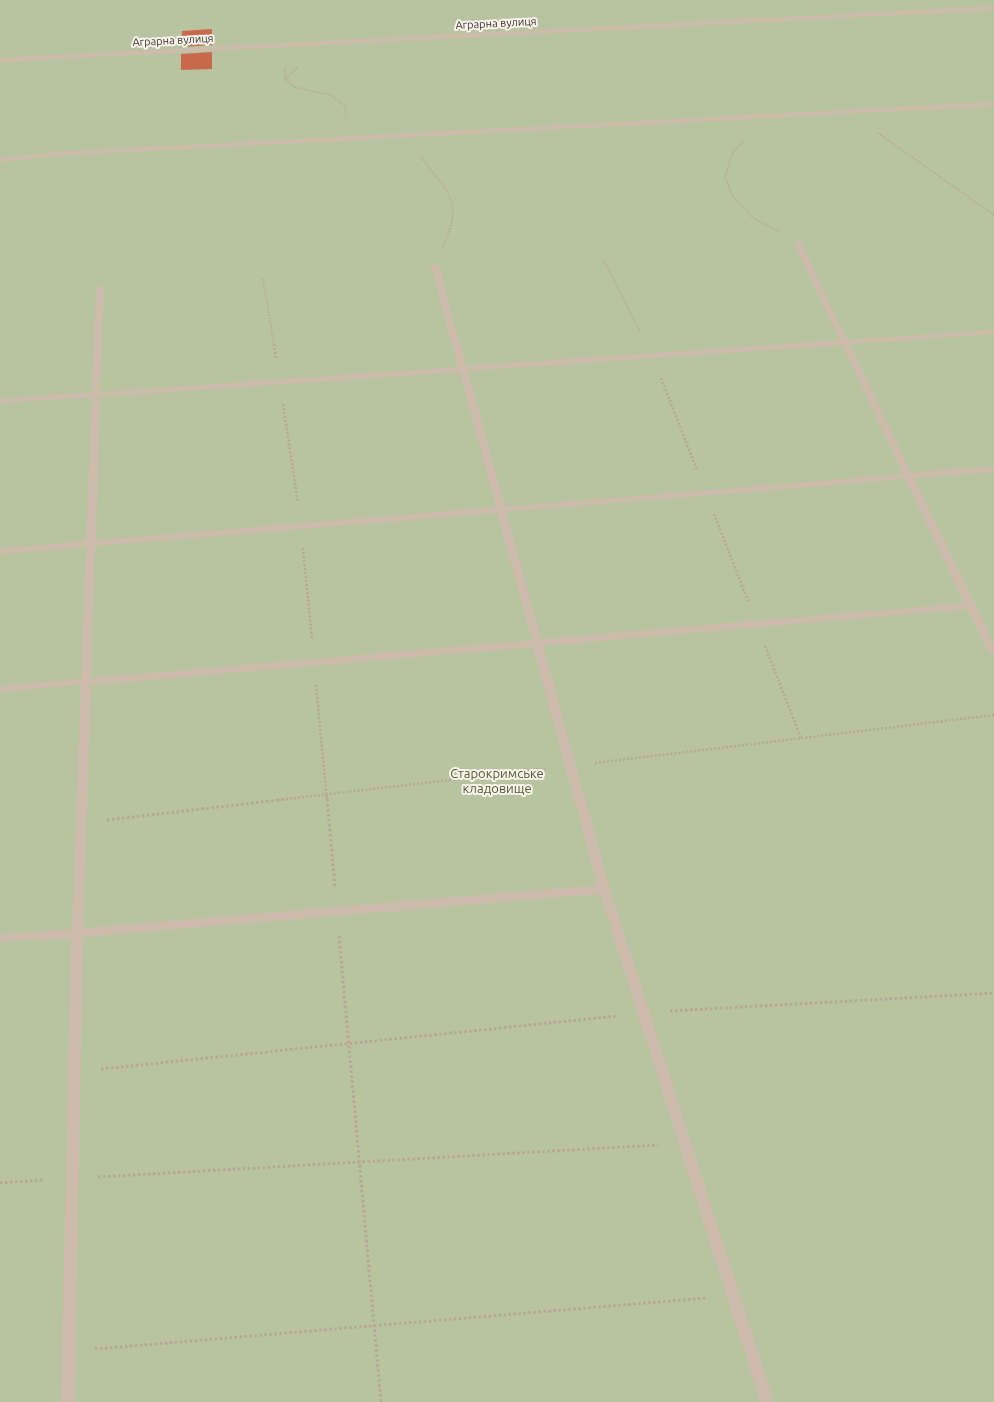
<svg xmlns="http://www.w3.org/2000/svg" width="994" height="1402" font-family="Ubuntu,sans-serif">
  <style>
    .green { fill: #b8c4a0 }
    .building { fill: #c8694b }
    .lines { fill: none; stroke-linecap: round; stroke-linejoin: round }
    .path-far2 { stroke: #b9a596; stroke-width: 1.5; stroke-dasharray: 1.5 1.5; stroke-linecap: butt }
    .path-far1 { stroke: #b9a596; stroke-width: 2.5; stroke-dasharray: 2 2; stroke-linecap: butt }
    .path { stroke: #b9a596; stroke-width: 3; stroke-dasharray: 2.5 2.5; stroke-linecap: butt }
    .service { fill: #cdbbac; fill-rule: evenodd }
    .labels { text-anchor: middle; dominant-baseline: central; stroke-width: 4; stroke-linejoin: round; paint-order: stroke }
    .far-street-label { font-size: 11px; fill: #3b302b; stroke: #fbf5ee }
    .park-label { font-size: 13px; fill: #4a5a2e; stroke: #fbf5ee }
  </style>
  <rect width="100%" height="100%" fill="#f4ebe1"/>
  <path class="green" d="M0,0H994V1402H0Z"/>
  <path class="building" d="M212,29V45L181,47L182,31Z
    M212,52V69L181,70V54Z"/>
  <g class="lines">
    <path class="path-far2" d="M285,68V79L294,87L331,95L345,106L346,118
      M285,79L298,67
      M878,133L994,215
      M744,141L732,153L725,177L732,195L753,218L780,232
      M421,157C448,194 464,200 443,247
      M604,261L641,333
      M263,279L274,345"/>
    <path class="path-far1" d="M274,344L276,359
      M661,378L697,470
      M283,404L298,503
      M714,514L748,601
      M303,548L312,639
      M765,646L801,738
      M316,685L327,800
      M595,763L994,715
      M278,800L545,769"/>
    <path class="path" d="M327,799L335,888
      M107,820L287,799
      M339,936L381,1402
      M670,1011L994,993
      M101,1069L617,1016
      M98,1177L658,1145
      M0,1183L45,1180
      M95,1349L706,1298"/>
    <path class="service" d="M994,6V10L0,62V58Z
      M994,102V106L56,156L0,162V158L56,152Z
      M795,242H801L802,244L847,340L994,330V334L850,344L911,473L994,466V472L914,478L994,643V655L989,652L967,609L543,646L610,889L774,1402H760L600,894L83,937L75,1402H61L71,938L0,942V934L72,929L81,685L0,692V686L81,679L86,547L0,554V548L86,541L92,397L0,403V399L92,392L96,287L100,285L104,287L100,392L458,367L431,266L435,264L439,266L466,366L840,340L794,244ZM842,345L903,474L505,507L468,371ZM460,372L496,507L96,540L100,397ZM905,479L964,603L541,639L506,512ZM497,513L532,640L91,678L95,546ZM533,647L597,885L83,928L91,685Z"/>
  </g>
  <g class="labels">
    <g class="far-street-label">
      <text transform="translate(496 23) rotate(-3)">Аграрна вулиця</text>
      <text transform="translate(173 40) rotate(-3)">Аграрна вулиця</text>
    </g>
    <g class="park-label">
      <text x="497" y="773">Старокримське<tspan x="497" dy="15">кладовище</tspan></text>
    </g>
  </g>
</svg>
